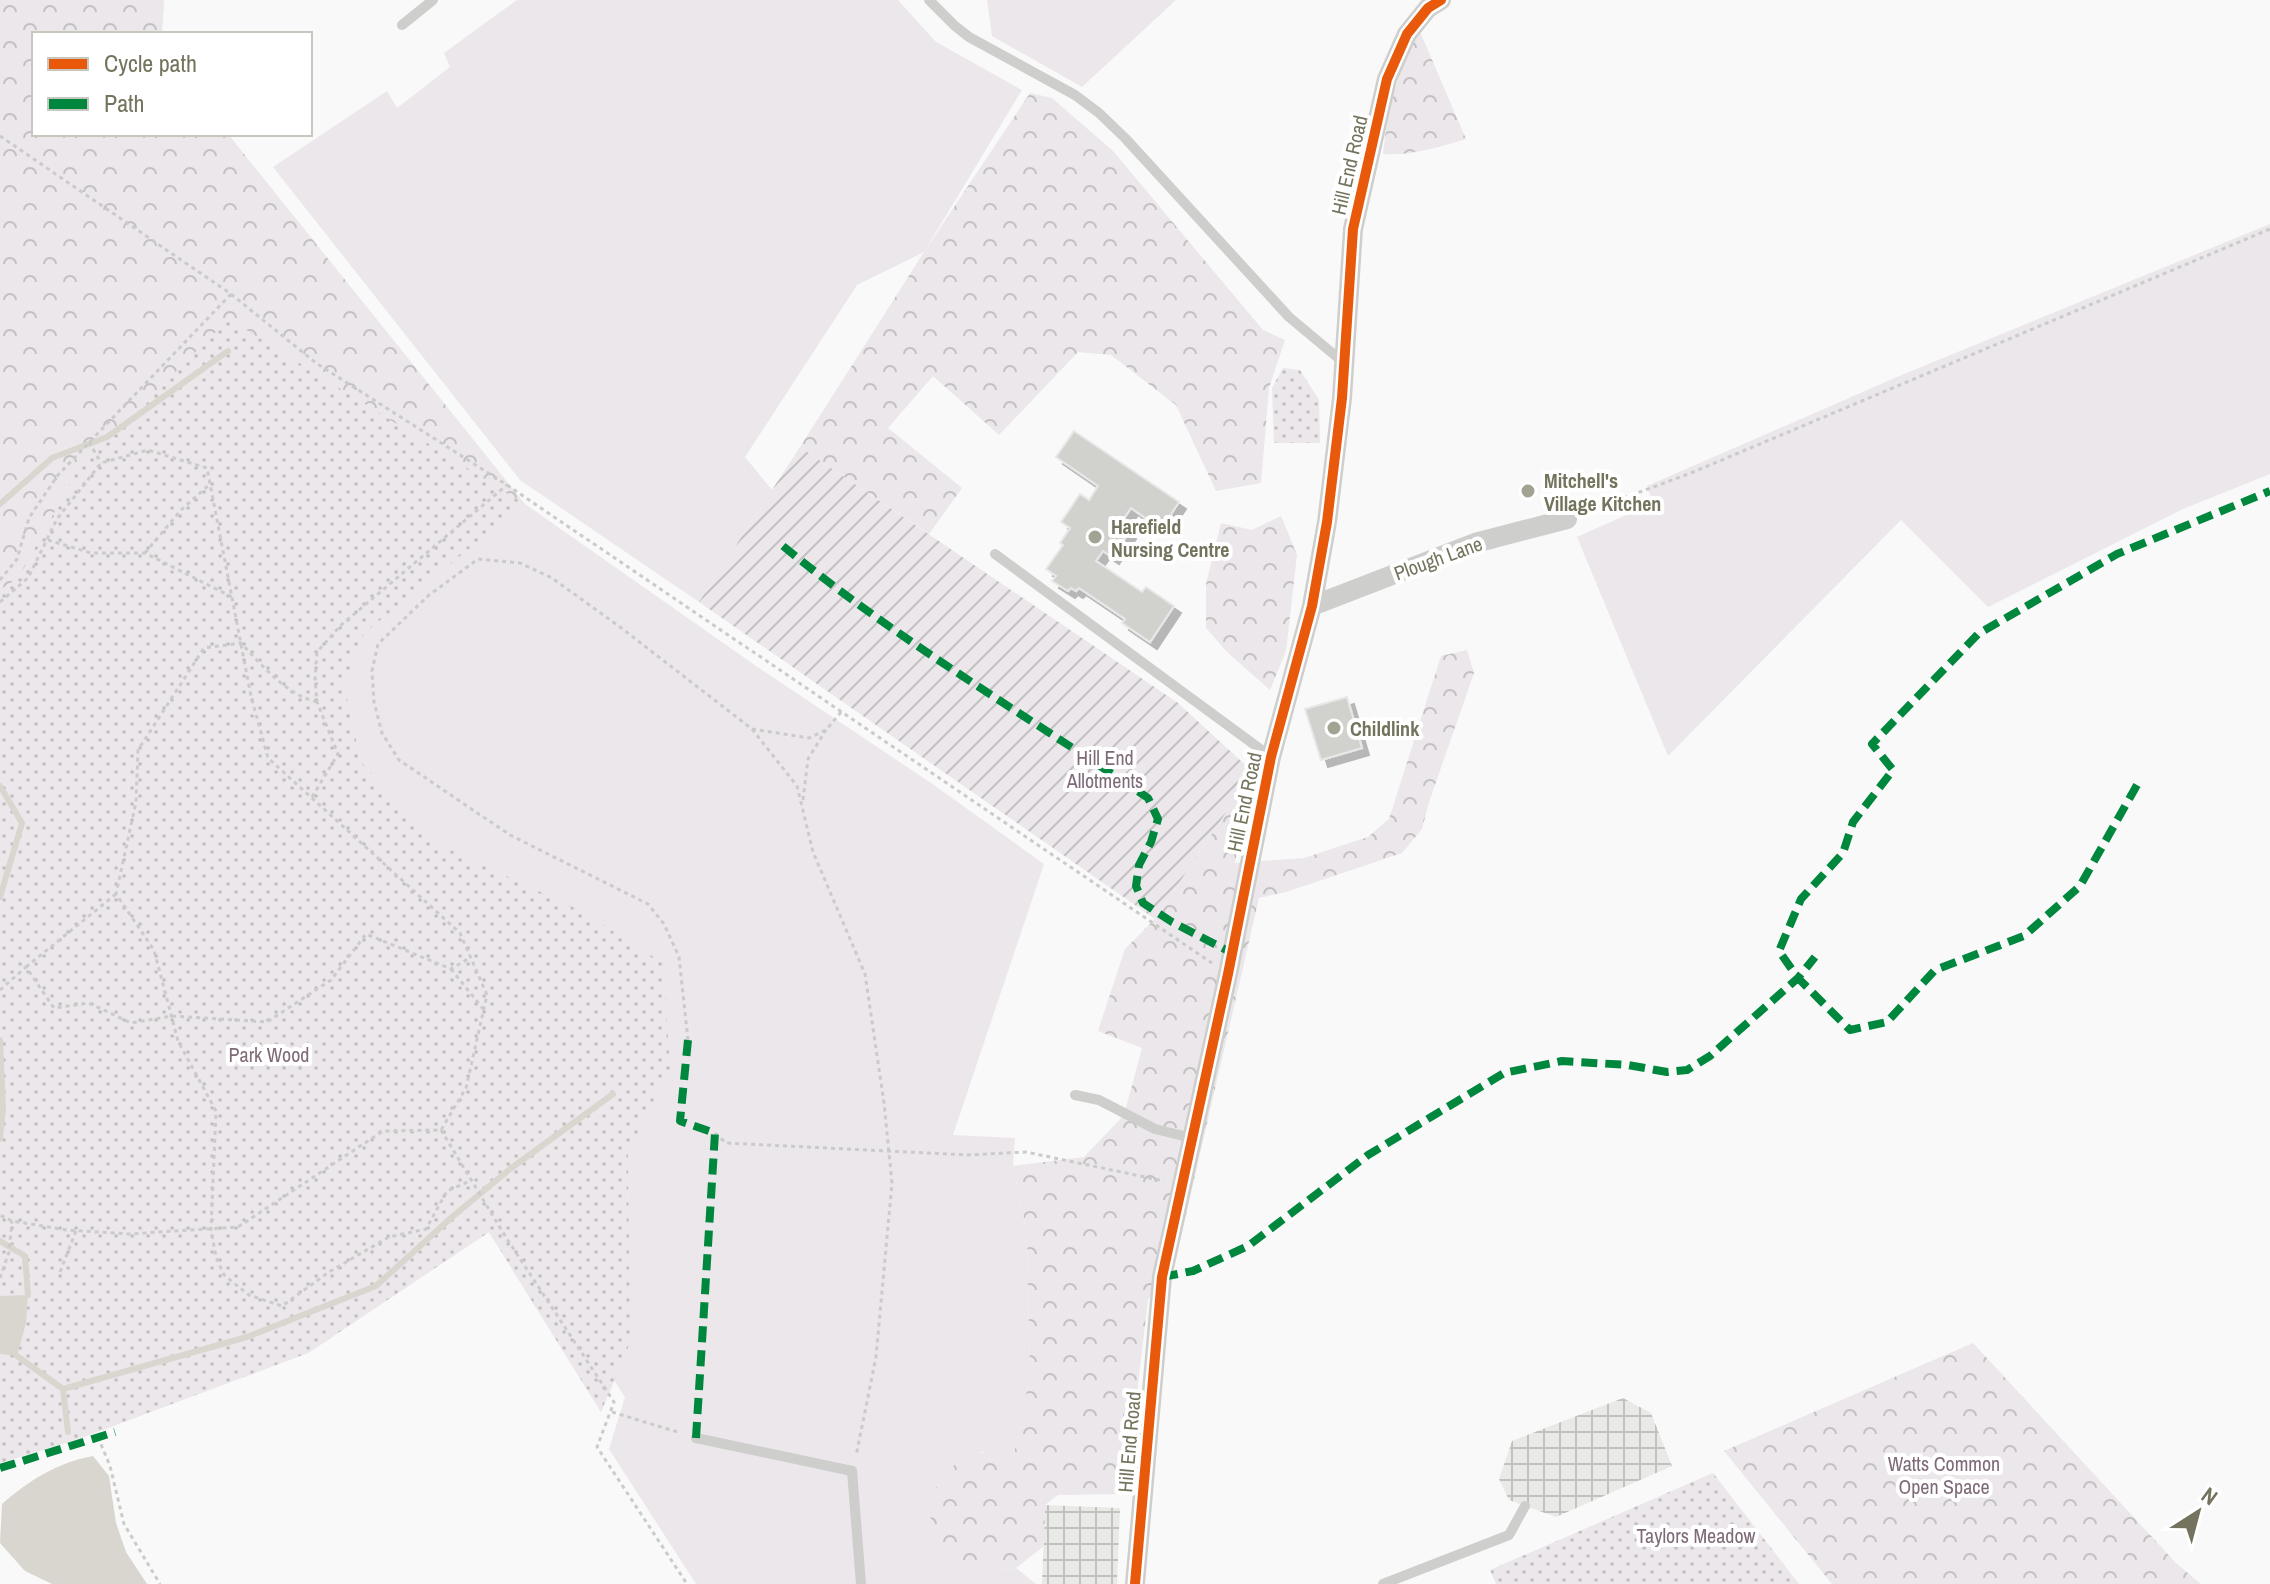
<svg xmlns="http://www.w3.org/2000/svg" width="2270" height="1584" font-family="'Archivo Narrow',sans-serif">
  <style>
    .industrial { fill: url(#industrial-grid) }
    .grass { fill: #ebe7eb }
    .forest { fill: url(#forest-crowns) }
    .park { fill: url(#park-dots) }
    .garden { fill: url(#garden-furrows) }
    .water { fill: #d9d6cf }
    .lines { fill: none; stroke-linecap: round; stroke-linejoin: round }
    .stream { stroke: #d9d6cf; stroke-width: 6 }
    .building { fill: #d1d1ce; stroke: #e8e8e8; stroke-width: 2; filter: url(#shadow) }
    .path { stroke: #cbcbc9; stroke-width: 3; stroke-dasharray: 4 4; stroke-linecap: butt }
    .lane { stroke: #cececc; stroke-width: 10 }
    .street { stroke: #cececc; stroke-width: 20 }
    .quiet { stroke: #00873e; stroke-width: 8; stroke-dasharray: 16 8; stroke-linecap: butt }
    .cycleway-casing { stroke: #fff; stroke-width: 15 }
    .cycleway { stroke: #e8590c; stroke-width: 10 }
    .poi-dot { fill: #a3a394; stroke: #fff; stroke-width: 3 }
    .labels { text-anchor: middle; dominant-baseline: central; stroke-width: 8; stroke-linejoin: round; paint-order: stroke }
    .street-label { font-size: 20px; fill: #74745e; stroke: #fff }
    .poi-label { font-size: 20px; font-weight: bold; fill: #74745e; stroke: #fff; text-anchor: start }
    .park-label { font-size: 20px; fill: #7e6a78; stroke: #fff }
  </style>
  <defs>
    <pattern id="industrial-grid" width="8" height="8" patternUnits="userSpaceOnUse" patternTransform="scale(2)"><rect width="8" height="8" fill="#e9e9e7"/><path d="M0 4h8M4 0v8" fill="none" stroke="#c1c1be"/></pattern>
    <pattern id="forest-crowns" width="20" height="18" patternUnits="userSpaceOnUse" patternTransform="scale(2)"><rect width="20" height="18" fill="#ebe7eb"/><path d="M2 6a3 3 0 1 1 6 0M12 15a3 3 0 1 1 6 0" fill="none" stroke="#c3c0c2"/></pattern>
    <pattern id="park-dots" width="8" height="8" patternUnits="userSpaceOnUse" patternTransform="scale(2)"><rect width="8" height="8" fill="#ebe7eb"/><path d="M2 2h.1M6 6h.1" fill="none" stroke="#c3c0c2" stroke-width="1.8" stroke-linecap="round"/></pattern>
    <pattern id="garden-furrows" width="10" height="10" patternUnits="userSpaceOnUse" patternTransform="scale(2)"><rect width="10" height="10" fill="#ebe7eb"/><path d="M-1 1l2-2M0 10L10 0M9 11l2-2" fill="none" stroke="#c3c0c2"/></pattern>
    <filter id="shadow"><feDropShadow dx="7" dy="7" stdDeviation="0" flood-color="#0004"/></filter>
  </defs>
  <rect width="100%" height="100%" fill="#f9f9f9"/>
  <path class="industrial" d="M1623,1398L1651,1413L1672,1466L1556,1517L1509,1500L1499,1479L1512,1441Z
    M1045,1505L1120,1508L1117,1584H1042Z"/>
  <path class="grass" d="M517,0H898L936,42L1022,90L924,252L857,285L745,457L772,490L699,602L520,480L273,167L387,91L397,108L450,67L444,53Z
    M987,0H1176L1082,87L992,36Z
    M2270,224V474L2183,509L1988,607L1901,520L1668,756L1577,537L1653,503L1647,486L1904,374Z
    M525,504L759,668L931,783L1044,864L953,1135L1015,1138L1013,1166L1027,1233L1030,1376L1014,1455L981,1452L984,1570L1016,1568L1036,1584H696L609,1449L625,1397L614,1380L630,1343L628,1152L670,1067L436,843L361,762L344,685L363,633Z"/>
  <path class="forest" d="M0,0H164L162,34H34V134H228L525,504L363,633L344,685L361,762L436,843L581,911L663,963L670,1068L628,1152L630,1343L601,1412L489,1232L308,1353L78,1439L0,1463Z
    M1418,27L1466,139C1440,147 1411,156 1383,154C1387,111 1400,66 1418,27Z
    M1030,93L1052,98L1113,151L1263,330L1285,340L1269,388L1261,483L1216,491L1176,405L1111,355L1078,352L999,435L933,376L888,428L962,488L929,534L800,447L924,252Z
    M1281,516L1297,555L1286,651L1270,690L1227,652L1206,628V584L1221,523L1252,530Z
    M1467,650L1474,673L1429,802L1422,829L1402,853L1286,892L1259,898L1177,1254L1148,1300L1125,1494L1058,1495L1045,1505L1044,1546L1016,1568L984,1570L947,1558C940,1544 930,1527 930,1510C931,1484 956,1456 982,1453C992,1451 1004,1454 1014,1454L1030,1376L1027,1233L1013,1166L1084,1157L1124,1115L1142,1048L1098,1031L1125,949L1155,919L1253,772L1235,863L1304,858L1368,837L1389,819L1441,656Z
    M1973,1343L2176,1563L2201,1584H1832L1724,1451Z"/>
  <path class="park" d="M229,319L525,504L364,633L344,685L361,762L436,843L581,911L663,963L670,1068L628,1152L630,1343L601,1412L489,1232L308,1353L78,1439L0,1463V590L19,577L79,467Z
    M1283,368L1300,370L1319,400L1320,443H1274L1272,388Z
    M1713,1473L1799,1584H1496L1490,1570Z"/>
  <path class="garden" d="M800,447L1178,703L1253,772L1155,919L699,602Z"/>
  <path class="water" d="M28,1295L26,1323L17,1356L0,1354V1296Z
    M93,1456L109,1476L116,1523L126,1552L147,1584H52L25,1571L0,1543L2,1504C30,1480 56,1463 93,1456Z"/>
  <g class="lines">
    <path class="stream" d="M0,504L52,458L107,437L228,351
      M0,786L22,823L0,897
      M0,1040L3,1108L0,1139
      M0,1241L25,1256L28,1295
      M17,1356L63,1389L68,1432
      M63,1389L247,1337L376,1286L452,1217L510,1169L613,1094"/>
  </g>
  <path class="building" d="M1074,431L1179,502L1161,529L1131,508L1119,526L1129,532L1112,557L1103,551L1096,561L1142,592L1146,587L1174,606L1150,642L1122,623L1125,619L1079,588L1076,591L1071,588L1068,591L1052,581L1056,576L1046,569L1063,545L1060,543L1070,528L1061,522L1080,494L1089,500L1098,486L1056,457Z
    M1347,697L1362,748L1321,760L1305,709Z"/>
  <g class="lines">
    <path class="path" d="M0,136L231,294L316,363L507,485L1212,963
      M89,442L101,463
      M1586,512L1691,473L2270,229
      M48,540L91,553H145L232,597
      M145,553L181,510L210,484
      M0,580L17,559L29,518L58,475L231,294
      M0,602L28,578L57,519L101,463L148,450L207,468L251,696L268,758L460,933L487,995L466,1088L441,1130L383,1131L238,1227L129,1234L67,1230L12,1221L0,1215
      M317,702C285,694 263,666 241,643L204,648L138,750L136,802L116,894L154,950L178,1041L216,1111L211,1229L216,1257L224,1275L249,1295L282,1306L329,1272L389,1237L426,1229L447,1191L472,1180
      M752,729L809,738L826,730L841,712
      M312,797L338,754L317,702L315,680L317,652L340,626L507,485
      M803,800L808,759L826,730
      M26,967L116,894
      M451,969L484,1010
      M0,990L26,967L54,1008L89,1003L131,1023L172,1016L267,1022L331,980L366,934L451,969L471,957
      M688,1040L679,957L664,924L648,904L510,835L399,760L382,733L374,702L372,671L378,644L428,596L478,559L520,563L552,578L620,627L752,729L797,786L813,852L865,974L884,1103L892,1183L876,1357L856,1456
      M441,1130L507,1239L614,1402L597,1447L687,1584
      M715,1133L726,1143L968,1155L1026,1152L1164,1181
      M60,1272L76,1231
      M0,1278L9,1252L12,1221
      M612,1412L681,1433
      M98,1437L110,1466L124,1524L160,1584"/>
    <path class="lane" d="M929,0L955,26L969,37L1075,95L1099,113L1125,138L1289,317L1343,362
      M402,25L433,0
      M995,554L1271,757
      M1075,1095L1099,1100L1155,1129L1192,1138
      M696,1438L852,1471L861,1584
      M1383,1584L1509,1535L1525,1506"/>
    <path class="street" d="M1312,606L1475,543L1567,519
      M1135,1584L1162,1277L1228,974L1271,757L1312,606L1327,522L1342,398L1353,229L1387,79L1407,34L1428,8L1441,0"/>
    <path class="quiet" d="M783,546C897,640 1026,715 1148,798L1158,819L1151,842L1139,865L1136,886L1143,903L1172,922L1232,953
      M2137,785L2080,886L2024,936L1935,970L1887,1022L1850,1030L1798,978L1779,951L1801,899L1843,853L1853,822L1893,770L1872,744L1978,634L2117,554L2270,491
      M688,1040L680,1121L715,1133L696,1438
      M1162,1277L1193,1271L1248,1246L1368,1155L1504,1073L1562,1061L1628,1065L1667,1072L1687,1070L1710,1056L1798,978L1815,957
      M0,1468L115,1432"/>
    <defs>
      <path id="cycleway" d="M1135,1584L1162,1277L1228,974L1271,757L1312,606L1327,522L1342,398L1353,229L1387,79L1407,34L1428,8L1441,0"/>
    </defs>
    <use href="#cycleway" class="cycleway-casing"/>
    <use href="#cycleway" class="cycleway"/>
  </g>
  <g class="poi-dot">
    <circle cx="1528" cy="491" r="8"/>
    <circle cx="1095" cy="537" r="8"/>
    <circle cx="1334" cy="728" r="8"/>
  </g>
  <g class="labels">
    <g class="street-label">
      <text transform="translate(1349 165) rotate(-77)">Hill End Road</text>
      <text transform="translate(1438 558) rotate(-20)">Plough Lane</text>
      <text transform="translate(1244 802) rotate(-78)">Hill End Road</text>
      <text transform="translate(1129 1442) rotate(-85)">Hill End Road</text>
    </g>
    <g class="poi-label">
      <text x="1544" y="480">Mitchell's<tspan x="1544" dy="23">Village Kitchen</tspan></text>
      <text x="1111" y="526">Harefield<tspan x="1111" dy="23">Nursing Centre</tspan></text>
      <text x="1350" y="728">Childlink</text>
    </g>
    <g class="park-label">
      <text x="1105" y="757">Hill End<tspan x="1105" dy="23">Allotments</tspan></text>
      <text x="269" y="1054">Park Wood</text>
      <text x="1944" y="1463">Watts Common<tspan x="1944" dy="23">Open Space</tspan></text>
      <text x="1696" y="1535">Taylors Meadow</text>
    </g>
  </g>
  <rect x="32" y="32" width="280" height="104" fill="#ffffff" stroke="#c7c7bf" stroke-width="2"/>
  <rect x="48" y="58" width="40" height="12" fill="#e8590c" stroke="#c7c7bf" stroke-width="2"/>
  <text x="104" y="72" font-size="24" fill="#74745e">Cycle path</text>
  <rect x="48" y="98" width="40" height="12" fill="#00873e" stroke="#c7c7bf" stroke-width="2"/>
  <text x="104" y="112" font-size="24" fill="#74745e">Path</text>
  <g transform="translate(2198 1512) rotate(36)" stroke="#ffffff" stroke-width="6" paint-order="stroke">
  <path d="M0-6L14 30L0 20L-14 30Z" fill="#74745e"/>
  <text y="-12" font-size="22" font-weight="bold" text-anchor="middle" fill="#74745e">N</text>
  </g>
</svg>
